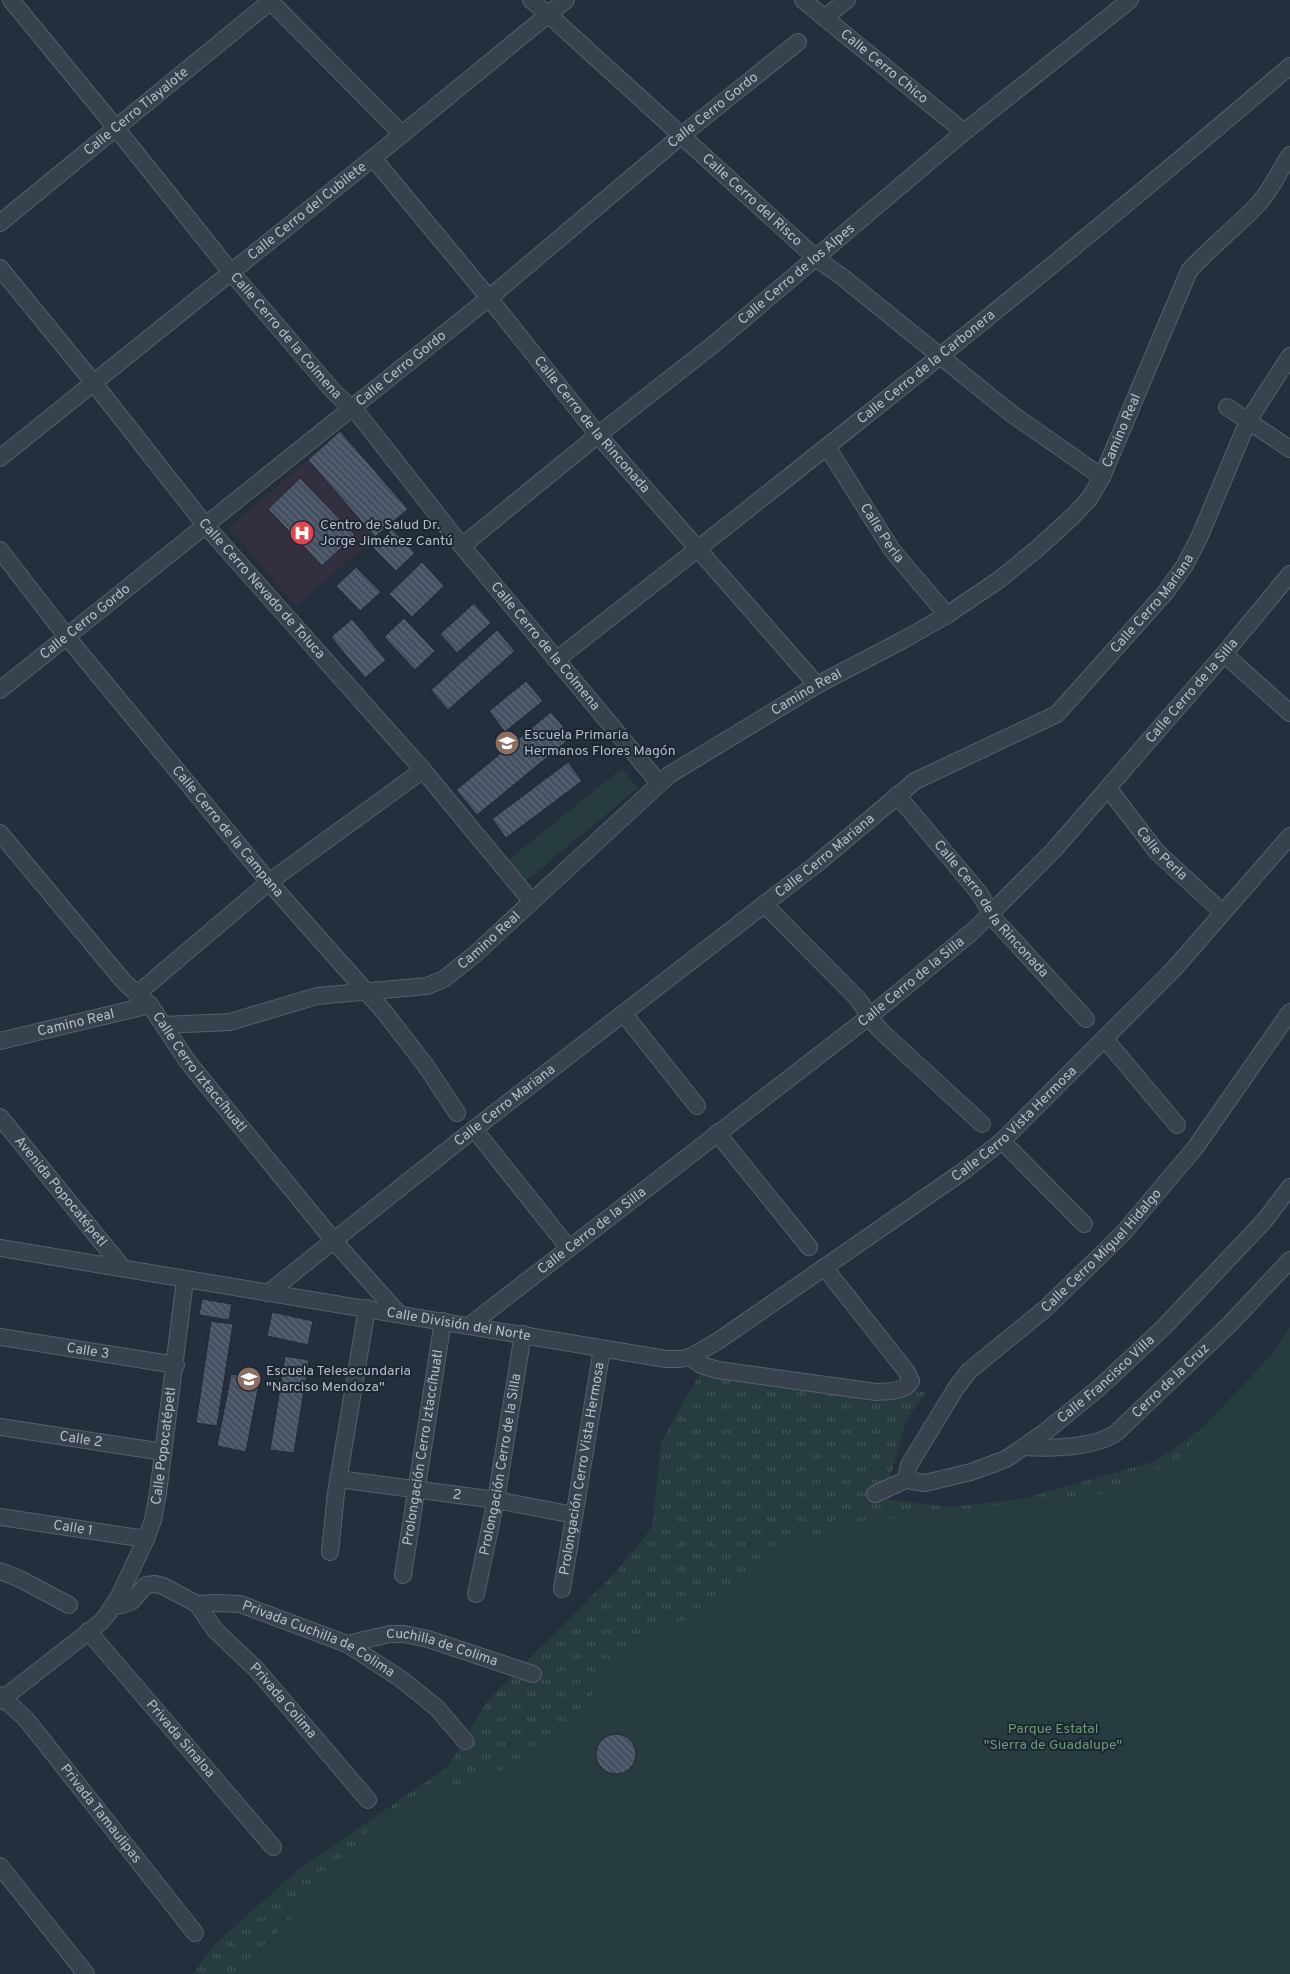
<svg xmlns="http://www.w3.org/2000/svg" width="1290" height="1974" font-family="Overpass,sans-serif">
  <style>
    .medical { fill: #32303f }
    .grass { fill: url(#grass-tufts) }
    .park { fill: #263c3f }
    .building { fill: url(#building-back-hatch); stroke: #1f2835 }
    .lines { fill: none; stroke-linecap: round; stroke-linejoin: round }
    .minor-casing { stroke: #565f6c; stroke-width: 18 }
    .minor { stroke: #38414e; stroke-width: 16 }
    .labels { text-anchor: middle; dominant-baseline: central; stroke-width: 4; stroke-linejoin: round; paint-order: stroke }
    .street-label { font-size: 14px; fill: #b4bcc9; stroke: #1d2633 }
    .poi-label { font-size: 14px; fill: #b4bcc9; stroke: #1d2633; text-anchor: start }
    .park-label { font-size: 14px; fill: #6b9a76; stroke: #1d2633 }
  </style>
  <defs>
    <pattern id="grass-tufts" width="24" height="20" patternUnits="userSpaceOnUse" patternTransform="scale(1.25)"><rect width="24" height="20" fill="#263c3f"/><path d="M3 7l-1-3M5 7V3M7 7l1-3M15 17l-1-3M17 17v-4M19 17l1-3" fill="none" stroke="#435659"/></pattern>
    <pattern id="building-back-hatch" width="6" height="6" patternUnits="userSpaceOnUse" patternTransform="scale(1.25)"><rect width="6" height="6" fill="#455162"/><path d="M-1 5l2 2M0 0l6 6M5-1l2 2" fill="none" stroke="#5d6877"/></pattern>
  </defs>
  <rect width="100%" height="100%" fill="#242f3e"/>
  <path class="medical" d="M308,460L375,537L296,606L229,528Z"/>
  <path class="grass" d="M1290,1336V1974H193L212,1947L301,1867L447,1768L488,1700L617,1571L652,1527L661,1442L702,1370L926,1392L906,1421L884,1499L948,1507L1022,1499L1156,1461L1202,1428Z"/>
  <path class="park" d="M622,768L638,788L522,884L505,863Z
    M1290,1327V1974H236L338,1870L383,1812L546,1754L642,1630L679,1623L728,1596L783,1545L898,1517L1120,1492L1179,1457L1268,1360Z"/>
  <path class="building" d="M340,431L408,509L375,537L308,460Z
    M300,478L355,535L322,566L268,509Z
    M392,529L415,553L396,571L373,548Z
    M422,562L444,586L412,617L389,594Z
    M356,567L381,592L360,611L336,586Z
    M474,603L491,623L457,653L440,634Z
    M404,618L435,651L415,670L384,637Z
    M352,619L386,660L365,678L331,637Z
    M497,630L515,651L448,710L431,690Z
    M526,681L543,701L505,732L489,711Z
    M551,712L572,737L477,815L456,790Z
    M568,762L582,781L506,838L492,819Z
    M202,1299L232,1304L229,1320L199,1315Z
    M272,1312L313,1321L308,1345L267,1336Z
    M211,1321L233,1324L217,1426L196,1423Z
    M285,1356L309,1360L294,1453L270,1450Z
    M231,1374L260,1379L246,1452L217,1446Z
    M596 1754a20 20 0 1 1 40 0a20 20 0 1 1-40 0Z"/>
  <g class="lines">
    <defs>
      <g id="minor">
        <path id="s1" d="M11,0L116,128L231,272L333,391L359,415L462,546L659,783"/>
        <path d="M269,0L402,134"/>
        <path id="s2" d="M531,0L549,15L817,259L841,276L1012,414L1102,477"/>
        <path id="s3" d="M803,0L964,132"/>
        <path d="M824,18L847,0"/>
        <path id="s4" d="M373,158L489,298L598,435L817,685"/>
        <path id="s5" d="M0,223L272,0"/>
        <path id="s6" d="M0,268L93,382L206,526L423,770L532,902"/>
        <path d="M1227,407L1290,449"/>
        <path id="s7" d="M827,447L892,550L947,615"/>
        <path id="s8" d="M0,458L373,158L566,0"/>
        <path id="s9" d="M462,546L598,435L714,344L964,132L1130,0"/>
        <path id="s10" d="M0,550L67,637L269,882L386,1014L426,1066L457,1113"/>
        <path d="M1224,654L1290,713"/>
        <path id="s11" d="M556,660C804,466 1051,271 1290,66"/>
        <path id="s12" d="M0,690L489,298L682,135L798,42"/>
        <path id="s13" d="M1108,788L1157,852L1223,913"/>
        <path id="s14" d="M897,795L980,894L994,919L1086,1019"/>
        <path id="s15" d="M0,833L125,983L150,1005L188,1062L334,1241L398,1313"/>
        <path d="M764,904L858,999L874,1023L881,1031L982,1124"/>
        <path d="M137,994L269,882L423,770"/>
        <path d="M624,1014L697,1106"/>
        <path id="s16" d="M164,1025L230,1022L317,996L427,986L444,979L474,955L669,775L817,685L903,640L947,615L1000,579L1038,548L1072,517L1089,499L1102,477L1189,271C1210,247 1237,227 1259,203C1272,189 1279,171 1290,155"/>
        <path d="M1105,1039L1177,1125"/>
        <path id="s17" d="M0,1041L150,1005"/>
        <path id="s18" d="M0,1117L122,1267"/>
        <path d="M474,1129L568,1247"/>
        <path d="M717,1133L809,1247"/>
        <path d="M1002,1141L1084,1224"/>
        <path id="s19" d="M0,1248L666,1359H680L690,1357L701,1365L718,1370L876,1392C888,1391 905,1392 911,1381L907,1372L824,1267"/>
        <path id="s20" d="M268,1293L474,1129L819,862L915,781L1057,714L1165,593L1185,565L1199,538L1248,421L1290,356"/>
        <path id="s21" d="M470,1325L870,1016L973,931L1054,850L1224,654L1290,574"/>
        <path id="s22" d="M0,1337L176,1365"/>
        <path id="s23" d="M690,1357L718,1341L965,1170L1002,1141L1173,970L1290,836"/>
        <path id="s24" d="M0,1427L163,1452"/>
        <path id="s25" d="M1024,1447C1051,1449 1093,1448 1116,1433L1230,1324L1290,1260"/>
        <path id="s26" d="M910,1478L907,1474L909,1465L956,1388L969,1371L1046,1308L1107,1249L1124,1232L1195,1148L1290,1012"/>
        <path id="s27" d="M338,1479L496,1500L574,1515"/>
        <path id="s28" d="M875,1494L910,1478L912,1481L925,1483L971,1472L1006,1459L1045,1432L1100,1387L1164,1327L1265,1220L1290,1187"/>
        <path id="s29" d="M0,1517L146,1539"/>
        <path d="M330,1552L336,1493L367,1308"/>
        <path d="M0,1571L20,1579L69,1605"/>
        <path id="s30" d="M403,1575L443,1321"/>
        <path id="s31" d="M562,1589L602,1349"/>
        <path id="s32" d="M476,1594L496,1500L523,1334"/>
        <path id="s33" d="M197,1604L215,1630L257,1670L368,1800"/>
        <path id="s34" d="M113,1606L122,1605L132,1601L146,1585L155,1584L163,1586L197,1604L217,1603L240,1604L347,1644L401,1679L437,1708L465,1741"/>
        <path id="s35" d="M88,1631L273,1847"/>
        <path id="s36" d="M347,1644L390,1634H404L428,1639L533,1674"/>
        <path id="s37" d="M0,1695L26,1719L195,1933"/>
        <path id="s38" d="M0,1701L101,1622L107,1615L119,1596L146,1539L153,1520L158,1493L185,1280"/>
        <path d="M0,1866L86,1974"/>
      </g>
    </defs>
    <use href="#minor" class="minor-casing"/>
    <use href="#minor" class="minor"/>
  </g>
  <defs>
    <symbol id="hospital-disc" viewBox="-11 -11 22 22"><circle r="9.5" fill="#e0444e" stroke="#1d2633"/><path d="M-5-5h3v3.5h4V-5h3V5h-3V1.5h-4V5h-3Z" fill="#fff"/></symbol>
    <symbol id="school-disc" viewBox="-11 -11 22 22"><circle r="9.5" fill="#8d6e63" stroke="#1d2633"/><path d="M0-5L7-2L0 1L-7-2ZM-4 1L0 2.5L4 1V4Q0 6-4 4Z" fill="#fff"/></symbol>
  </defs>
  <g fill-rule="evenodd">
    <use href="#hospital-disc" x="288" y="519" width="28" height="28"/>
    <use href="#school-disc" x="493" y="729" width="28" height="28"/>
    <use href="#school-disc" x="235" y="1365" width="28" height="28"/>
  </g>
  <g class="labels">
    <g class="street-label">
      <text stroke="none"><textPath href="#s3" startOffset="105">Calle Cerro Chico</textPath></text>
      <text stroke="none"><textPath href="#s12" startOffset="919">Calle Cerro Gordo</textPath></text>
      <text stroke="none"><textPath href="#s5" startOffset="176">Calle Cerro Tlayalote</textPath></text>
      <text stroke="none"><textPath href="#s2" startOffset="298">Calle Cerro del Risco</textPath></text>
      <text stroke="none"><textPath href="#s8" startOffset="394">Calle Cerro del Cubilete</textPath></text>
      <text stroke="none"><textPath href="#s9" startOffset="431">Calle Cerro de los Alpes</textPath></text>
      <text stroke="none"><textPath href="#s1" startOffset="434">Calle Cerro de la Colmena</textPath></text>
      <text stroke="none"><textPath href="#s11" startOffset="472">Calle Cerro de la Carbonera</textPath></text>
      <text stroke="none"><textPath href="#s12" startOffset="514">Calle Cerro Gordo</textPath></text>
      <text stroke="none"><textPath href="#s4" startOffset="345">Calle Cerro de la Rinconada</textPath></text>
      <text stroke="none"><textPath href="#s16" startOffset="1170">Camino Real</textPath></text>
      <text stroke="none"><textPath href="#s7" startOffset="102">Calle Perla</textPath></text>
      <text stroke="none"><textPath href="#s6" startOffset="414">Calle Cerro Nevado de Toluca</textPath></text>
      <text stroke="none"><textPath href="#s20" startOffset="1128">Calle Cerro Mariana</textPath></text>
      <text stroke="none"><textPath href="#s12" startOffset="109">Calle Cerro Gordo</textPath></text>
      <text stroke="none"><textPath href="#s1" startOffset="839">Calle Cerro de la Colmena</textPath></text>
      <text stroke="none"><textPath href="#s21" startOffset="964">Calle Cerro de la Silla</textPath></text>
      <text stroke="none"><textPath href="#s16" startOffset="750">Camino Real</textPath></text>
      <text stroke="none"><textPath href="#s10" startOffset="362">Calle Cerro de la Campana</textPath></text>
      <text stroke="none"><textPath href="#s13" startOffset="85">Calle Perla</textPath></text>
      <text stroke="none"><textPath href="#s20" startOffset="708">Calle Cerro Mariana</textPath></text>
      <text stroke="none"><textPath href="#s14" startOffset="148">Calle Cerro de la Rinconada</textPath></text>
      <text stroke="none"><textPath href="#s16" startOffset="345">Camino Real</textPath></text>
      <text stroke="none"><textPath href="#s21" startOffset="559">Calle Cerro de la Silla</textPath></text>
      <text stroke="none"><textPath href="#s17" startOffset="78">Camino Real</textPath></text>
      <text stroke="none"><textPath href="#s15" startOffset="312">Calle Cerro Iztaccíhuatl</textPath></text>
      <text stroke="none"><textPath href="#s20" startOffset="302">Calle Cerro Mariana</textPath></text>
      <text stroke="none"><textPath href="#s23" startOffset="400">Calle Cerro Vista Hermosa</textPath></text>
      <text stroke="none"><textPath href="#s18" startOffset="96">Avenida Popocatépetl</textPath></text>
      <text stroke="none"><textPath href="#s21" startOffset="154">Calle Cerro de la Silla</textPath></text>
      <text stroke="none"><textPath href="#s26" startOffset="305">Calle Cerro Miguel Hidalgo</textPath></text>
      <text stroke="none"><textPath href="#s19" startOffset="465">Calle División del Norte</textPath></text>
      <text stroke="none"><textPath href="#s22" startOffset="89">Calle 3</textPath></text>
      <text stroke="none"><textPath href="#s28" startOffset="268">Calle Francisco Villa</textPath></text>
      <text stroke="none"><textPath href="#s25" startOffset="170">Cerro de la Cruz</textPath></text>
      <text stroke="none"><textPath href="#s24" startOffset="82">Calle 2</textPath></text>
      <text stroke="none"><textPath href="#s38" startOffset="318">Calle Popocatépetl</textPath></text>
      <text stroke="none"><textPath href="#s30" startOffset="129">Prolongación Cerro Iztaccíhuatl</textPath></text>
      <text stroke="none"><textPath href="#s32" startOffset="132">Prolongación Cerro de la Silla</textPath></text>
      <text stroke="none"><textPath href="#s31" startOffset="122">Prolongación Cerro Vista Hermosa</textPath></text>
      <text stroke="none"><textPath href="#s27" startOffset="120">2</textPath></text>
      <text stroke="none"><textPath href="#s29" startOffset="74">Calle 1</textPath></text>
      <text stroke="none"><textPath href="#s34" startOffset="226">Privada Cuchilla de Colima</textPath></text>
      <text stroke="none"><textPath href="#s36" startOffset="98">Cuchilla de Colima</textPath></text>
      <text stroke="none"><textPath href="#s33" startOffset="130">Privada Colima</textPath></text>
      <text stroke="none"><textPath href="#s35" startOffset="142">Privada Sinaloa</textPath></text>
      <text stroke="none"><textPath href="#s37" startOffset="156">Privada Tamaulipas</textPath></text>
    </g>
    <g class="poi-label">
      <text x="320" y="525">Centro de Salud Dr.<tspan x="320" dy="16">Jorge Jiménez Cantú</tspan></text>
      <text x="524" y="735">Escuela Primaria<tspan x="524" dy="16">Hermanos Flores Magón</tspan></text>
      <text x="266" y="1371">Escuela Telesecundaria<tspan x="266" dy="16">"Narciso Mendoza"</tspan></text>
    </g>
    <g class="park-label">
      <text x="1053" y="1729">Parque Estatal<tspan x="1053" dy="16">"Sierra de Guadalupe"</tspan></text>
    </g>
  </g>
</svg>
